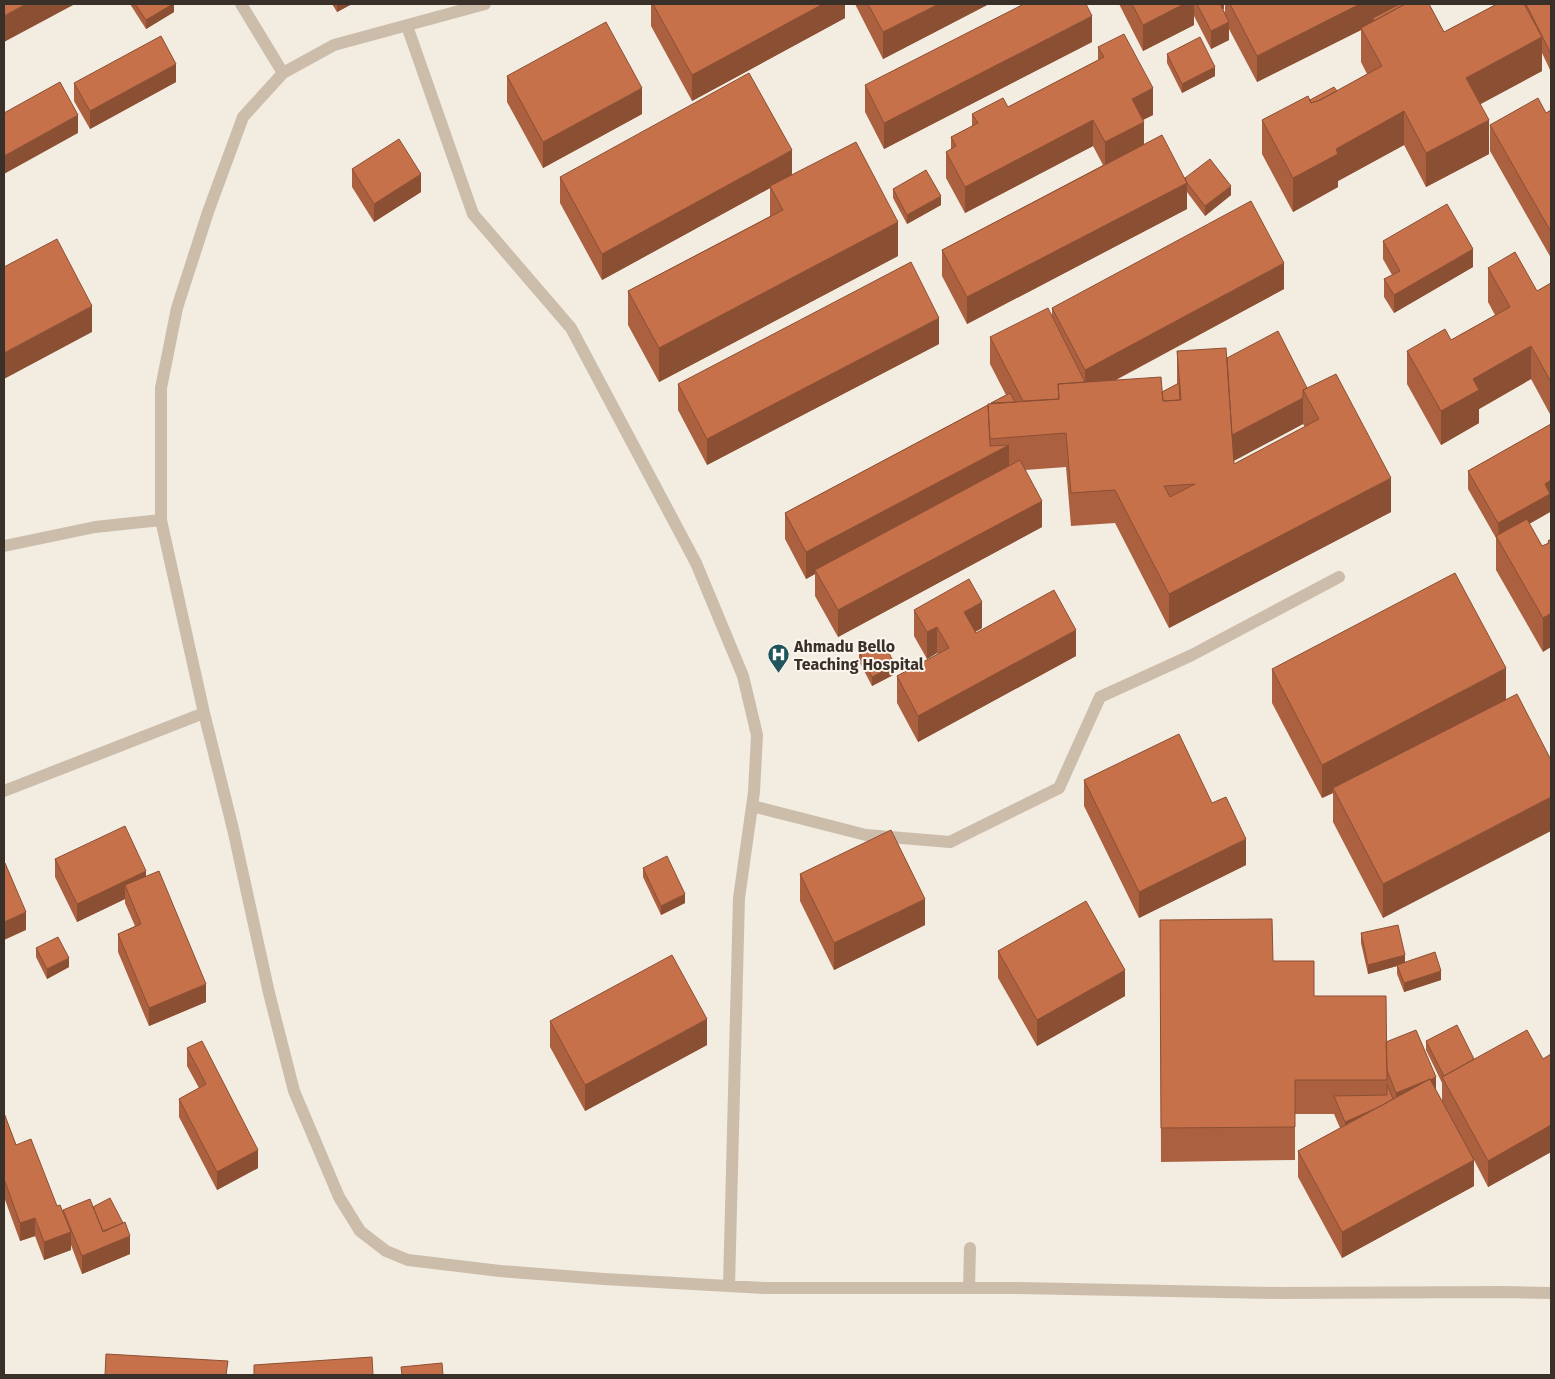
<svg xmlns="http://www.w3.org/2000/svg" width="1555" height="1379" font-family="'Fira Sans',sans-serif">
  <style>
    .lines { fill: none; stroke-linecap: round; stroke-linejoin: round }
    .minor { stroke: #ccbdab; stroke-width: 12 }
    .wall { fill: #ab6140; fill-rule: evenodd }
    .shaded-wall { fill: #8b4f34 }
    .building { fill: #c7714b; stroke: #8b4f34; fill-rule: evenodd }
    .labels { text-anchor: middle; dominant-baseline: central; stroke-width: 4; stroke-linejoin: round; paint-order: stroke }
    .poi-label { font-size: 16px; font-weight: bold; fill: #3a302a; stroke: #fbf5ed; text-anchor: start }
  </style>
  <rect width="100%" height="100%" fill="#f3ece0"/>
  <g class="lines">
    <path class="minor" d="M241,4L283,73
      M485,4L334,45L283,73L243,117L208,212L177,308L161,388V520L204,713L233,829L269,993L294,1091L339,1197L360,1231L386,1251L408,1260L500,1271L604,1279L766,1288H1018L1277,1293L1503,1292L1551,1293
      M407,26L473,214L571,328L696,563L743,676L757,735L754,792L739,898L729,1286
      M4,546L95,527L161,520
      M4,791L204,713
      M752,806L866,835L950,842L1059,788L1100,697L1192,655L1339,577
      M969,1288L970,1248"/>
  </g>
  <path class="wall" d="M130,4H174V12L146,29Z
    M332,4H352L337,12Z
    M651,4H845V18L692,101L651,26Z
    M855,4H989L883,59Z
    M1119,4H1224V9H1223L1225,13V4H1429L1444,32L1497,4H1551V72L1542,53V71L1480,104L1489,154L1426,187L1404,145L1338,181V187L1293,212L1262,154V120L1310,100L1337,91L1367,74L1361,62V30L1257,82L1229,29V40L1211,49L1194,16V25L1143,51Z
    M1092,42L884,149L865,112V85Z
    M1098,47L1153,115L1143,120L1144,144L1185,178L1231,195L1205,216L1187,192V209L967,324L942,276V250L1103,165L1093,146L965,213L946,178V152L951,149V137L972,126V114L1008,107L1098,60Z
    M1167,54L1215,76L1182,93L1167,63Z
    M507,76L642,114L543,168L507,102Z
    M176,82L90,129L74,101V83Z
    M1551,110V258L1490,151V125L1546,113Z
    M352,169L421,192L374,222L352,187Z
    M792,175L898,256L659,382L628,325V291L770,216V188L602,280L560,203V177Z
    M893,189L941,205L907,224L893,198Z
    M1383,241L1473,267L1394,313L1384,297V279L1392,275L1383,259Z
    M1488,268L1537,291L1551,283V416L1531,379L1479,409V423L1441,445L1407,384V351L1451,340L1495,315L1488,302Z
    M1284,289L1116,380L1162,392L1177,384V351L1227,358L1307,388L1391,512L1169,628L1115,523L1071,526L1066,467L1025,470L1042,527L838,637L815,596V574L806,579L785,539V513L1006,395L990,364V337L1052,317V308ZM1303,424L1305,427L1234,464V460Z
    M939,344L707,465L678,410V384Z
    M1551,424V498H1550V512L1529,524L1542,546L1548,543V541L1551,539L1543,652L1496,570V538L1468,489V471Z
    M914,610L982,628L975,632L976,633L1076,656L918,742L897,703V676L938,654L937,653L927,659L914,636Z
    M859,651L895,674L872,686L859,661Z
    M1272,669L1506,700L1383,918L1333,822V793L1322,798L1272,703Z
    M1084,780L1212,803L1246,865L1139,918L1084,806Z
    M55,859L146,876L206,1002L149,1026L118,952V934L135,926L125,903V899L77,922L55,877Z
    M643,868L685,903L661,915L643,877Z
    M800,874L925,925L834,970L800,901Z
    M1160,920L1273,961L1314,996L1386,1042L1436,1091L1442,1102V1083L1426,1050V1041L1474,1059H1543L1551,1054V1152L1488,1187L1474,1160V1186L1342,1258L1298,1177V1151L1340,1128L1334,1114H1295V1160L1161,1162Z
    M1361,933L1405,962L1441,980L1404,992L1397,974V966L1368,974L1361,943Z
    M36,948L69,967L47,979L36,957Z
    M998,951L1125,996L1037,1046L998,978Z
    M550,1021L707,1045L585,1111L550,1047Z
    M187,1048L258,1168L217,1190L179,1117V1099L199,1088L187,1066Z
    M4,1113L16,1145L57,1206L63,1214V1210L93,1207L130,1254L82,1274L71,1245V1250L44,1260L35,1236L20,1241L4,1197Z"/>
  <path class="shaded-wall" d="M26,4H75L4,42V16Z
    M173,4H174V12L146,29V20Z
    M337,4H352L337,12Z
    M823,4H845V18L692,101V75Z
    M939,4H989L883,59V32Z
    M1184,4H1194V25L1143,51V25Z
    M1216,4H1224V9L1216,13Z
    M1360,4H1411L1373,18V24L1257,82V56Z
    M1092,16V42L884,149V123Z
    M1229,22V40L1211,49V31Z
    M1542,37V71L1466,112V78Z
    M176,64V82L90,129V111Z
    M1215,67V76L1182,93V84Z
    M642,88V114L543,168V142Z
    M1153,88V115L1132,125V99Z
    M1404,111V145L1338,181V187L1293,212V178L1336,149Z
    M78,115V133L4,174V156Z
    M1093,120V146L965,213V187Z
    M1489,120V154L1426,187V153Z
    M1144,122V148L1105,168V142Z
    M792,150V176L770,186V188L602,280V254Z
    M421,174V192L374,222V204Z
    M1187,183V209L967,324V297Z
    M1231,186V195L1205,216V206Z
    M941,196V205L907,224V215Z
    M898,222V256L659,382V348Z
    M1473,249V267L1394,313V295Z
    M1284,263V289L1089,394L1085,389V370Z
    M92,306V332L4,379V353Z
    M939,318V344L707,465V439Z
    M1531,346V379L1479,409V423L1441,445V411L1473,379Z
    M1303,398V424L1232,462V435Z
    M1009,445V471L815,570V574L806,579V552Z
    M1391,478V512L1169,628V594Z
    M1551,480L1550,512L1499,541L1498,523L1545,484Z
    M1042,501V527L838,637V610Z
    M982,602V628L964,638V612Z
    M1551,613V647L1543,652V618Z
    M937,627V653L927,659V632Z
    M1076,630V656L918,742V716Z
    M895,665V674L872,686V677Z
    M1506,668V702L1333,788V793L1322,798V765Z
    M1551,797V831L1383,918V884Z
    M1246,839V865L1139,918V892Z
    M146,871V889L125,885V899L77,922V904Z
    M685,894V903L661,915V906Z
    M925,899V925L834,970V943Z
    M26,912V930L4,940V922Z
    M1405,955V964L1397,965V966L1368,974V965Z
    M69,958V967L47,979V969Z
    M1125,970V996L1037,1046V1020Z
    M1441,971V980L1404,992V983Z
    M206,984V1002L149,1026V1008Z
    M707,1019V1045L585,1111V1085Z
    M1436,1077V1095L1396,1111V1093Z
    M1394,1100L1345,1140V1122Z
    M1551,1125V1152L1488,1187V1161Z
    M258,1150V1168L217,1190V1172Z
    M1474,1160V1186L1342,1258V1232Z
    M35,1218V1236L20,1241V1223Z
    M71,1232V1250L44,1260V1242Z
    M130,1236V1254L82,1274V1256Z"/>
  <path class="building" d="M4,4H26L4,16Z
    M135,4H173L146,20Z
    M653,4H823L692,75Z
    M868,4H939L883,32Z
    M1024,4H1086L1092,16L884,123L865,85Z
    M1132,4H1184L1143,25Z
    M1197,4H1220L1229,22L1211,31Z
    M1230,4H1360L1257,56Z
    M1400,4H1405L1374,21L1373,18Z
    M1405,4H1429L1444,32L1497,4H1524L1542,37L1466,78L1489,120L1426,153L1404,111L1336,149L1338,154L1293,178L1262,120L1308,96L1311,103L1320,100L1382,66L1361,28Z
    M1526,4H1551V54Z
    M606,22L642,88L543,142L507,76Z
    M1124,34L1153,88L1132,99L1144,122L1105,142L1093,120L965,187L946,152L956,146L951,137L978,123L972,114L1003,98L1008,107L1104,57L1098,47Z
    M161,36L176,64L90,111L74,83Z
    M1200,37L1215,67L1182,84L1167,54Z
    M749,73L792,150L602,254L560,177Z
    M60,82L78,115L4,156V113Z
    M1334,87L1337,91L1320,100L1311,103L1310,100Z
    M1538,98L1546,113L1551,110V232L1490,125Z
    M1162,135L1187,183L967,297L942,250Z
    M399,139L421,174L374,204L352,169Z
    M856,142L898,222L659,348L628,291L783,210L770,186Z
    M1210,159L1231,186L1205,206L1187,183L1185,178Z
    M926,170L941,196L907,215L893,189Z
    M1251,201L1284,263L1085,370L1052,308Z
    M1447,204L1473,249L1394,295L1384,279L1400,271L1383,241Z
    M57,239L92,306L4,353V267Z
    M1515,252L1537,291L1551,283V382L1531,346L1473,379L1479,390L1441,411L1407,351L1445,329L1451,340L1510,307L1488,268Z
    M911,262L939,318L707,439L678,384Z
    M1048,308L1085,382L1058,384L1059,399L1023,401L990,337Z
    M1278,331L1307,388L1303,390V398L1232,435L1227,358Z
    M1226,348L1234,464L1319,419L1303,390L1336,374L1391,478L1169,594L1115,490L1071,493L1066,433L990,439L988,404L1059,399L1058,384L1161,377L1163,401L1181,400L1177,351ZM1195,484L1170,497L1164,486Z
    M1179,383L1180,400L1163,401L1162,392Z
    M1010,393L1015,402L991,403Z
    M988,405L990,446L1009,445L806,552L785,513Z
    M1551,424V480L1545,484L1550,494L1498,523L1468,471Z
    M1020,460L1042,501L838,610L815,570Z
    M1527,519L1542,546L1549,543L1548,541L1551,539V613L1543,618L1496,536Z
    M1455,573L1506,668L1322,765L1272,669Z
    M969,579L982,602L964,612L976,633L1054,590L1076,630L918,716L897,676L949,648L937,627L927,632L914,610Z
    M882,639L895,665L872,677L859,651Z
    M1517,694L1551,760V797L1383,884L1333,788Z
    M1179,734L1212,803L1226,797L1246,839L1139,892L1084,780Z
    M125,826L146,871L77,904L55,859Z
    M891,830L925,899L834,943L800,874Z
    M667,856L685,894L661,906L643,868Z
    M4,863H5L26,912L4,922Z
    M159,871L206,984L149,1008L118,934L141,924L125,885Z
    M1086,901L1125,970L1037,1020L998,951Z
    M1272,919L1273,961H1314V996H1386L1387,1080H1295V1127L1161,1128L1160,920Z
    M1398,925L1405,955L1368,965L1361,933Z
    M58,937L69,958L47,969L36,948Z
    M1435,952L1441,971L1404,983L1397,965Z
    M672,955L707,1019L585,1085L550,1021Z
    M1457,1025L1474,1059L1444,1076L1426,1041Z
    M1416,1030L1436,1077L1430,1080V1079L1396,1093L1387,1070L1386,1042Z
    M1527,1030L1543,1059L1551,1054V1125L1488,1161L1442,1077Z
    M202,1041L258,1150L217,1172L179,1099L206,1084L187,1048Z
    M1430,1079L1474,1160L1342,1232L1298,1151Z
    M1387,1084L1393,1099L1379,1107L1345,1122L1334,1096L1387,1095Z
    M4,1113L16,1145L31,1139L57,1206L60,1205L71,1232L44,1242L35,1218L20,1223L4,1179Z
    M110,1198L123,1223L103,1231L93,1207Z
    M90,1199L103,1232L125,1222L130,1236L82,1256L63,1210Z
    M106,1354L228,1361L226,1375H105Z
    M372,1357L373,1375H254V1365Z
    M442,1363L443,1375H402L401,1367Z"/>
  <defs>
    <symbol id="hospital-pin" viewBox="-11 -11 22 30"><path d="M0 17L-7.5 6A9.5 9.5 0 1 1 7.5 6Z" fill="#1f545c" stroke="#fbf5ed"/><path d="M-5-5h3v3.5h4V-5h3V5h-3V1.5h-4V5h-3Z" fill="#fff"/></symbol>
  </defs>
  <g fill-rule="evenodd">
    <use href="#hospital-pin" x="766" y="642" width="25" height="34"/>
  </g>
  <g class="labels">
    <g class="poi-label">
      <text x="794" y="646">Ahmadu Bello<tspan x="794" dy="18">Teaching Hospital</tspan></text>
    </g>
  </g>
  <rect width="1555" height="1379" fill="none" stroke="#3a302a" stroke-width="10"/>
</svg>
